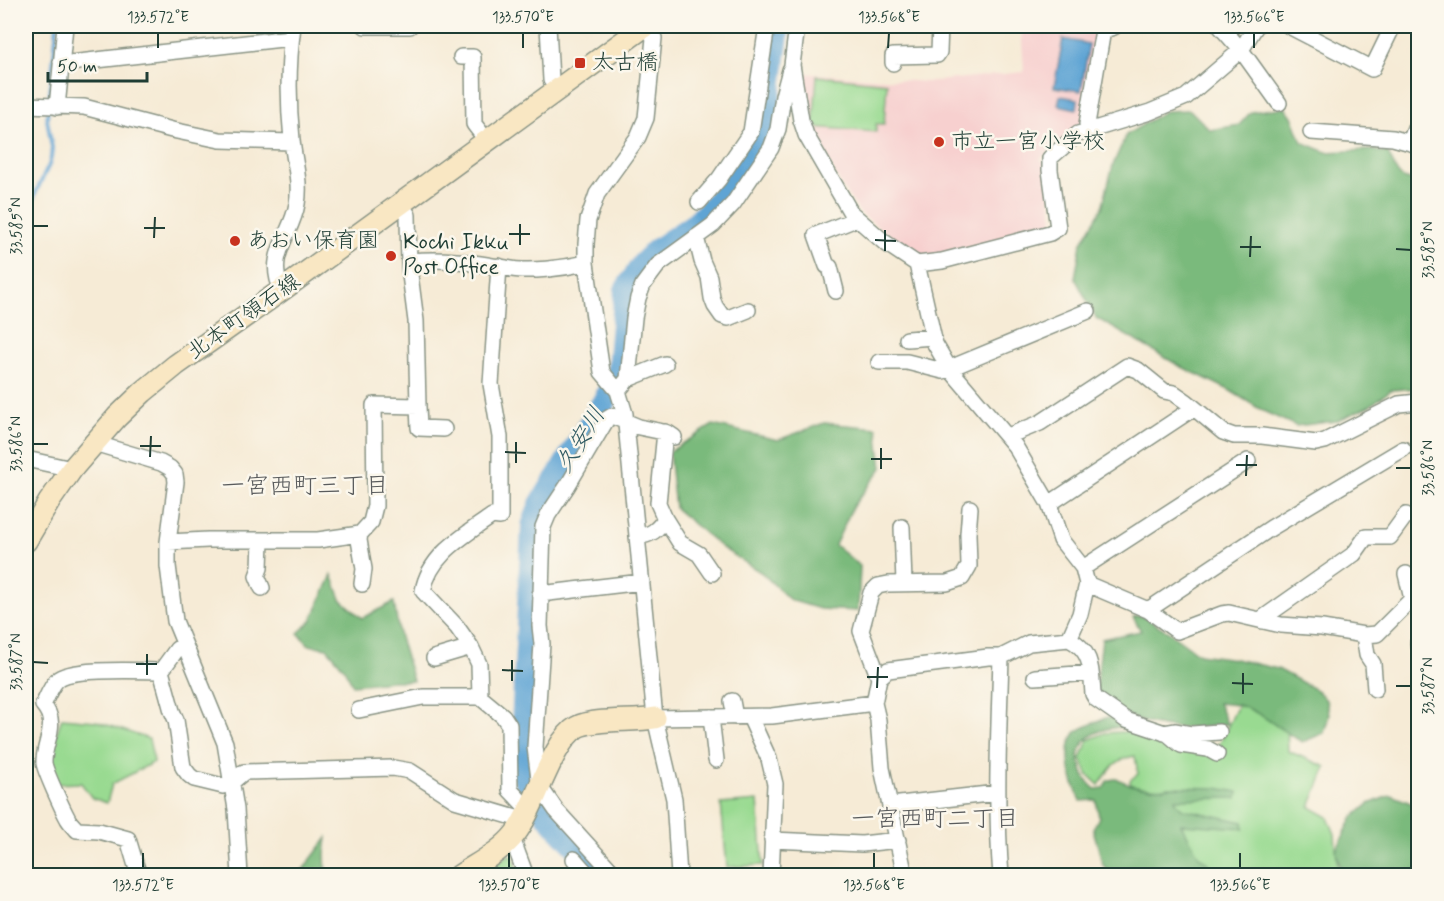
<svg xmlns="http://www.w3.org/2000/svg" width="1444" height="901" font-family="Mynerve,'Klee One',sans-serif">
  <style>
    .built { fill: #f7d0cf }
    .green { fill: #99da91; stroke: #5c8c62; stroke-width: 1.5 }
    .forest { fill: #7aba7b; stroke: #4c7c58; stroke-width: 1.5 }
    .water { fill: #5fa4d4; stroke: #3f7084; stroke-width: 1.5 }
    .lines { fill: none; stroke-linecap: round; stroke-linejoin: round }
    .stream { stroke: #5fa4d4; stroke-width: 4 }
    .river { stroke: #5fa4d4; stroke-width: 24 }
    .street-casing { stroke: #8a9485; stroke-width: 18 }
    .secondary-casing { stroke: #8a9485; stroke-width: 24 }
    .street { stroke: #fff; stroke-width: 15 }
    .secondary { stroke: #f9e7c3; stroke-width: 21 }
    .ticks { fill: none; stroke: #1f3d34; stroke-width: 2 }
    .poi-dot { fill: #c8321e; stroke: #fbf7ec; stroke-width: 2 }
    .labels { text-anchor: middle; dominant-baseline: central; stroke-width: 5; stroke-linejoin: round; paint-order: stroke }
    .poi-label { font-size: 22px; fill: #1f3d34; stroke: #fbf7ec; text-anchor: start }
    .street-label { font-size: 22px; fill: #1f3d34; stroke: #fbf7ec }
    .water-label { font-size: 24px; font-style: italic; fill: #325c64; stroke: #fbf7ec }
    .neighbourhood-label { font-size: 24px; fill: #5a5c5d; stroke: #fbf7ec }
    .neatline { fill: none; stroke: #1f3d34; stroke-width: 2 }
    .ticks-label { font-size: 15px; text-anchor: middle; fill: #1f3d34 }
  </style>
  <rect width="100%" height="100%" fill="#fbf7ec"/>
  <filter id="ink" filterUnits="userSpaceOnUse"><feTurbulence type="fractalNoise" baseFrequency=".0167" numOctaves="2"/><feDisplacementMap in="SourceGraphic" scale="12" xChannelSelector="R" yChannelSelector="G"/><feConvolveMatrix kernelMatrix="1 2 1 2 8 2 1 2 1" color-interpolation-filters="sRGB"/></filter>
  <filter id="wash" filterUnits="userSpaceOnUse"><feTurbulence type="fractalNoise" baseFrequency=".008" numOctaves="4" result="noise"/><feDisplacementMap in="SourceGraphic" scale="24" xChannelSelector="R" yChannelSelector="G"/><feGaussianBlur stdDeviation="1.35" result="paint"/><feColorMatrix in="noise" values="0 0 0 0 0 0 0 0 0 0 0 0 0 0 0 0 0 1.4 0 .05"/><feComposite in="paint" operator="in"/></filter>
  <g filter="url(#wash)">
    <rect width="100%" height="100%" fill="#f6ebd6"/>
    <path class="built" d="M1021,26H1102L1083,125L1074,130L1040,159L1046,164L1053,220L1047,229L945,256L920,258L860,213L841,185L823,149L808,126L801,73L927,82L1024,72Z"/>
    <path class="green" d="M817,76L887,83L884,124H876V132L813,127Z
      M1240,701L1287,726L1288,751L1326,767L1310,807L1328,817L1335,834L1338,875L1222,876L1207,871L1185,842L1179,809L1131,788L1130,780L1138,774L1135,756C1115,759 1110,768 1099,785L1088,775L1081,759L1088,740L1105,733L1149,730L1213,757Z
      M62,718L96,721L149,739L154,762L112,784L107,803L92,798L81,783L51,784C51,760 53,740 62,718Z
      M758,801L763,865L727,867L721,804Z
      M508,855L513,856L520,876H481Z"/>
    <path class="forest" d="M1285,107L1292,116L1302,142L1326,152L1372,150L1388,153C1398,173 1395,179 1418,181V388L1391,390L1371,405L1337,421L1296,426L1263,411L1229,390L1178,365L1096,318L1075,278L1081,244L1102,208L1113,165L1126,135L1165,111L1190,110L1210,130L1239,125L1251,112Z
      M824,423L877,428L882,468L853,506L835,545L860,566L858,611L820,609L790,600L762,573L722,548L675,508L669,452L713,425L778,440Z
      M332,575L341,599L362,618L394,602L399,634L413,681H392L353,685L343,667L327,648L309,645L298,633L311,621Z
      M1141,615L1169,632L1199,654L1235,659L1278,669L1318,691L1326,700L1329,715L1324,733L1303,742C1281,732 1264,713 1241,706C1234,704 1225,704 1218,703L1227,724C1191,730 1158,731 1125,714C1114,708 1105,697 1096,689L1102,639L1141,631L1133,617Z
      M1105,718H1115L1126,727C1101,726 1069,740 1082,770C1085,779 1088,783 1095,789L1104,788L1107,781C1118,777 1119,780 1129,784C1135,787 1161,790 1167,787L1217,788L1238,792L1237,798L1175,799L1178,805L1183,809L1243,822L1244,828L1181,824L1199,856L1222,875H1112L1103,865L1093,829L1099,817L1096,800L1081,801C1072,783 1062,751 1075,733C1079,728 1098,722 1105,718Z
      M1391,795L1418,806V869L1409,875H1342L1336,851L1352,818L1369,804Z
      M327,838L325,854L326,875H299Z"/>
    <path class="water" d="M1063,39L1089,44L1081,91L1054,87Z
      M1060,96L1078,99L1077,109L1058,105Z"/>
    <g class="lines">
      <path class="stream" d="M49,101L57,26
        M26,311L36,266L30,212L35,194L49,165L51,158L52,148L47,119L48,109"/>
      <path class="river" d="M605,876C575,843 533,810 521,766L533,526L541,504L605,400L619,369L626,290L643,264L656,251L697,223L715,204L746,163L761,139L766,119L778,26"/>
    </g>
  </g>
  <g filter="url(#ink)">
    <g class="lines">
      <defs>
        <path id="street" d="M365,26H410
          M548,26L551,80L559,89
          M647,26L654,38L646,118L638,137L597,194L588,220L586,244V263L602,372L618,391L625,414L655,718L674,799L679,876
          M797,26L792,65L801,120L806,135L851,213L884,242L917,264L935,344L949,368L1015,446L1049,504L1061,540L1083,568L1087,584L1080,614L1069,639L1029,643L1001,657H988L888,670L879,678L874,703L878,720L882,768L905,876
          M1220,26L1241,50L1279,103
          M1289,26L1372,69L1393,26
          M461,57H473L474,124L487,141
          M61,62L70,63L291,38
          M893,63V56L937,55L939,52L940,26
          M26,105L84,107L172,130L220,140L292,142
          M57,107L65,26
          M1088,130L1087,124L1103,30L1114,27
          M1311,132L1393,138L1418,145
          M1410,142L1418,121
          M699,202L719,179L751,132L767,26
          M696,237L702,261L709,277L712,298L715,306L722,316L728,318L748,310
          M409,261C447,258 469,262 506,268C528,273 564,268 586,263
          M917,264L942,261L1050,233L1058,228L1050,170V158L1078,134L1150,112L1186,97L1241,50L1256,26
          M499,266L491,384L500,437V517L492,516C464,536 429,555 423,591L457,627L471,647L479,664L480,697L503,716L509,725L510,790L529,810
          M282,290C265,256 292,235 297,204C301,181 294,162 292,140C288,102 288,63 293,26
          M836,291L830,267L827,266L816,235L851,221L855,217
          M907,339L933,337
          M879,362H907L943,371L1088,311
          M628,379L665,364
          M618,391L628,379L634,318L638,298L643,285L658,265L713,225L733,204L771,148L778,129L783,96L790,70
          M418,406L419,428L444,429
          M665,432L658,503L665,519
          M1008,436L1040,423L1127,366L1138,370L1164,391L1174,393L1187,402L1223,432L1234,436H1262L1316,443L1325,441L1399,404L1418,402
          M94,443L161,463L170,468L175,474L176,482L168,542V566L175,621L225,743L236,809L240,876
          M26,459L72,469
          M1049,504L1194,408
          M902,527L904,583
          M360,534L359,540L364,569L362,584
          M638,536C651,536 658,529 665,519L680,543L699,554L712,573
          M261,540L260,568L257,576L262,588
          M168,542L208,540H318L360,534L371,522L375,506L374,405L418,406L416,321L409,267L408,215L401,204
          M1083,568L1248,461
          M1406,574L1412,599
          M1087,584L1148,610L1177,631L1222,614L1229,613L1281,625L1322,628L1364,635L1377,634L1412,599L1418,603
          M540,594L642,582
          M1148,610L1271,528L1403,449
          M1262,621L1263,618L1354,554L1366,537H1390L1406,515
          M1364,635L1367,655L1373,664L1375,689
          M1069,639C1093,651 1091,671 1093,694L1096,699L1126,720L1168,734L1181,745L1208,749L1217,754
          M1418,643V644
          M1001,657C999,730 995,803 1001,876
          M434,658L471,647
          M161,671L172,711L176,720L183,767L189,775L194,779L223,786L232,782L244,772L393,768L410,771L455,800L523,820
          M1035,677L1091,673
          M879,678L861,631L871,593L878,586L888,584L947,583L962,578L969,566L968,534L970,508
          M732,701L735,717
          M359,710L423,697H480
          M711,717L716,760
          M750,717L769,759L775,784L771,876
          M655,718L772,716L874,703
          M1164,733L1176,731L1192,734L1219,732
          M891,805L997,793
          M512,838L526,876
          M772,840L862,844L898,840
          M574,859L589,876
          M139,876L128,839L99,831L77,830C74,826 70,823 68,819C63,810 45,771 44,763C43,743 60,724 43,705C47,697 51,686 57,680C70,667 141,671 161,671L177,649L184,644
          M616,876L556,810L540,787L535,747L542,644L540,626L543,527L548,515L568,485L607,419L612,416L639,427L668,433L674,437"/>
        <path id="secondary" d="M26,541L49,502L72,469L117,417L143,392L176,365L282,290L645,26
          M459,876C478,863 501,852 515,834C535,809 552,741 577,727C594,718 633,722 655,718"/>
      </defs>
      <use href="#street" class="street-casing"/>
      <use href="#secondary" class="secondary-casing"/>
      <use href="#street" class="street"/>
      <use href="#secondary" class="secondary"/>
    </g>
  </g>
  <path class="ticks" d="M158,48V33M523,48V33M888,48L889,33M1254,48V33M33,226H48M144,228H165M509,234H530M154,238L155,217M875,240L896,241M520,245V224M1240,247H1261M1396,249L1411,250M885,251V230M1250,257L1251,236M33,444H48M140,446H161M505,452L526,453M150,457L151,436M871,459H892M516,463V442M1236,465H1257M1396,468H1411M881,469V448M1246,476L1247,455M33,662L48,663M136,664H157M502,670L523,671M147,675V654M867,677H888M512,681V660M1232,683L1253,684M1396,686H1411M877,688L878,667M1243,694V673M143,868V853M509,868V853M874,868V853M1240,868V853"/>
  <g class="poi-dot">
    <rect x="574" y="57" width="12" height="12" rx="3"/>
    <circle cx="939" cy="142" r="6"/>
    <circle cx="235" cy="241" r="6"/>
    <circle cx="391" cy="256" r="6"/>
  </g>
  <g class="labels">
    <g class="poi-label">
      <text x="592" y="63">太古橋</text>
      <text x="951" y="142">市立一宮小学校</text>
      <text x="247" y="241">あおい保育園</text>
      <text x="403" y="243">Kochi Ikku<tspan x="403" dy="25">Post Office</tspan></text>
    </g>
    <g class="street-label">
      <text transform="translate(244 317) rotate(-35)">北本町領石線</text>
    </g>
    <g class="water-label">
      <text transform="translate(581 440) rotate(-58)">久安川</text>
    </g>
    <g class="neighbourhood-label">
      <text x="305" y="486">一宮西町三丁目</text>
      <text x="935" y="819">一宮西町二丁目</text>
    </g>
  </g>
  <rect width="1444" height="901" fill="none" stroke="#fbf7ec" stroke-width="66"/>
  <path d="M48 72v9h99v-9" fill="none" stroke="#1f3d34" stroke-width="3"/>
  <text x="57" y="72" font-size="18" fill="#1f3d34" stroke="#fbf7ec" stroke-width="4.5" paint-order="stroke">50 m</text>
  <rect x="33" y="33" width="1378" height="835" class="neatline"/>
  <g class="ticks-label">
    <text x="158" y="22">133.572°E</text>
    <text x="523" y="22">133.570°E</text>
    <text x="889" y="22">133.568°E</text>
    <text x="1254" y="22">133.566°E</text>
    <text transform="translate(16 226) rotate(-90)" y="5">33.585°N</text>
    <text transform="translate(1428 250) rotate(-90)" y="5">33.585°N</text>
    <text transform="translate(16 444) rotate(-90)" y="5">33.586°N</text>
    <text transform="translate(1428 468) rotate(-90)" y="5">33.586°N</text>
    <text transform="translate(16 662) rotate(-90)" y="5">33.587°N</text>
    <text transform="translate(1428 686) rotate(-90)" y="5">33.587°N</text>
    <text x="143" y="890">133.572°E</text>
    <text x="509" y="890">133.570°E</text>
    <text x="874" y="890">133.568°E</text>
    <text x="1240" y="890">133.566°E</text>
  </g>
</svg>
